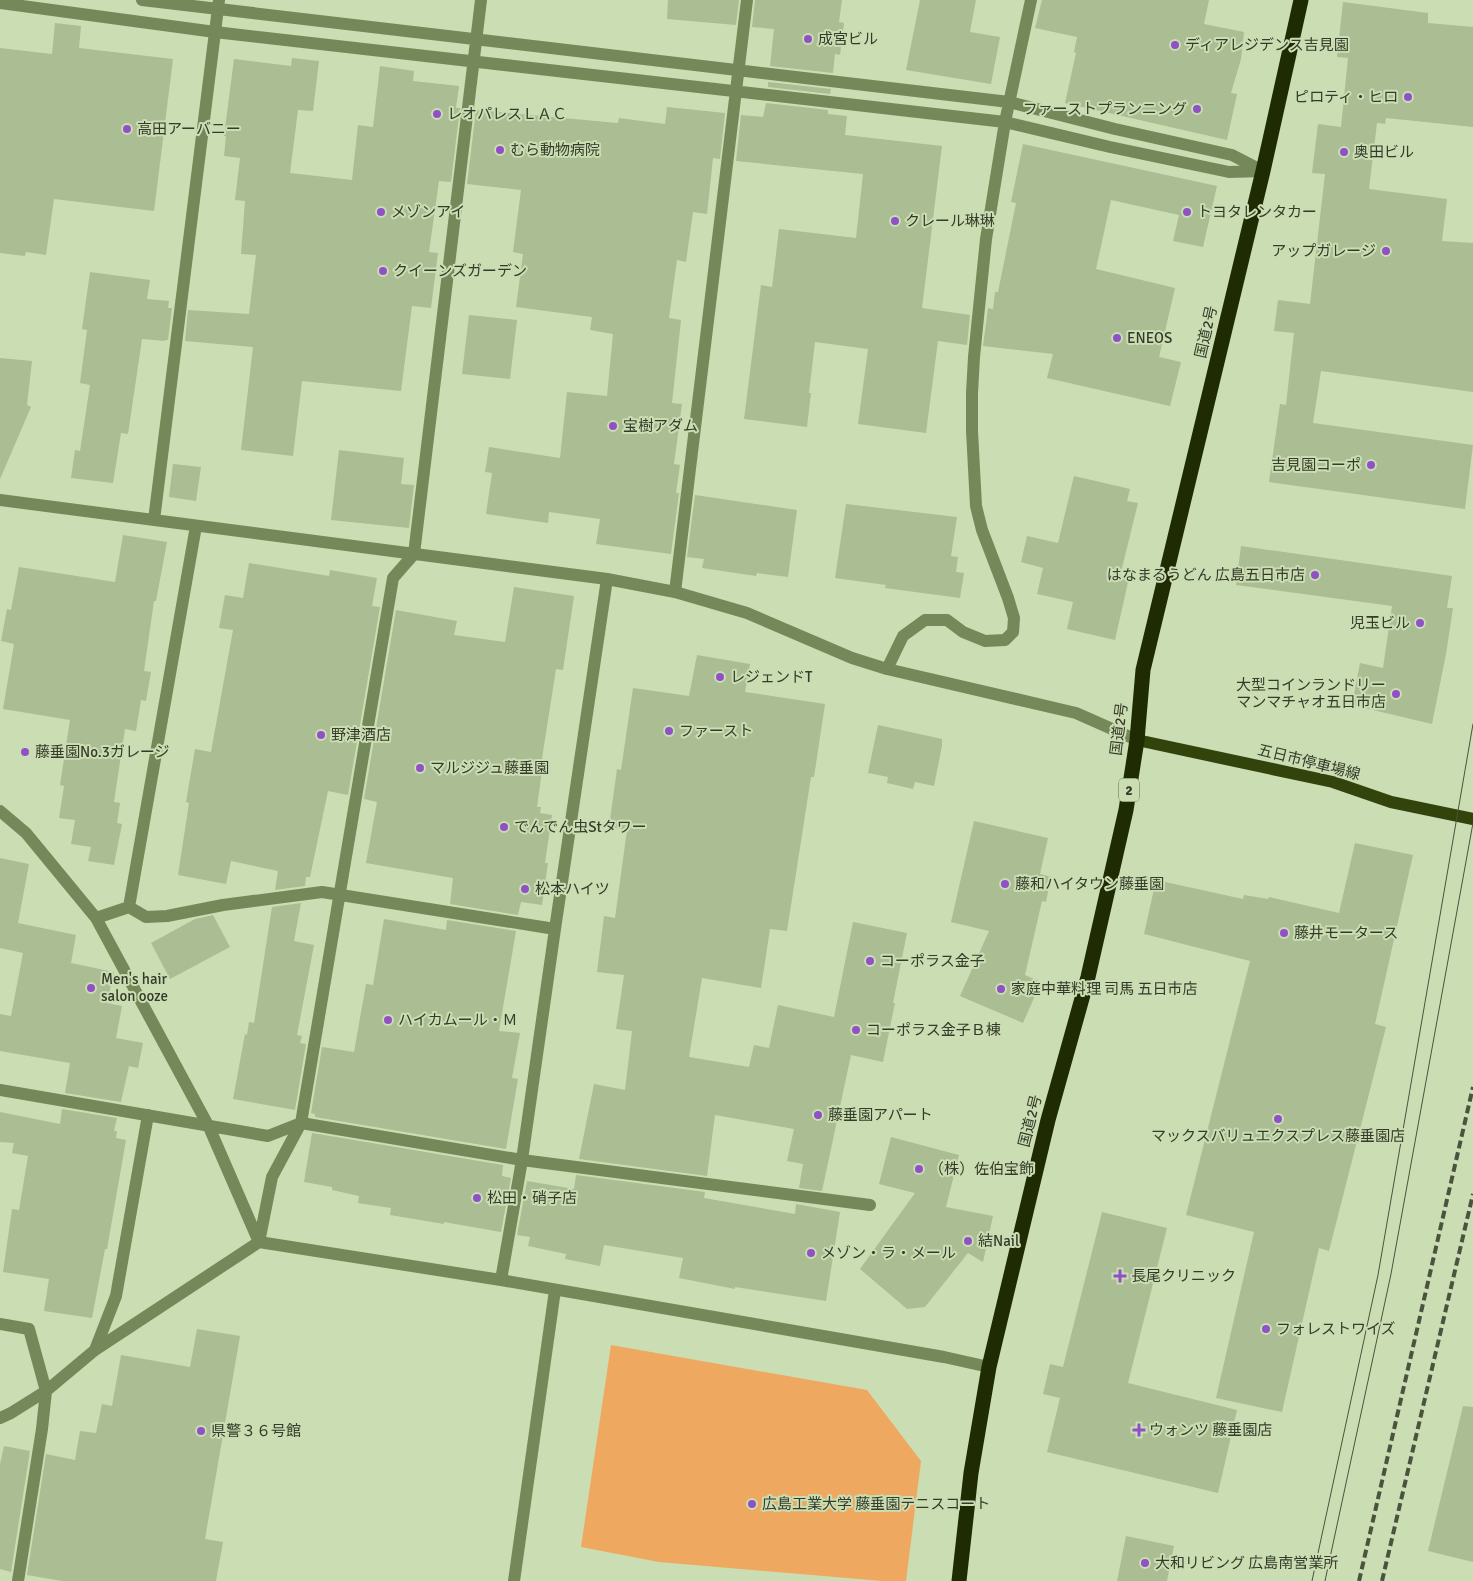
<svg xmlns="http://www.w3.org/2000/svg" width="1473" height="1581" font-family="Signika,'Noto Sans JP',sans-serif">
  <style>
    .green { fill: #eea85f }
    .building { fill: #abbd93 }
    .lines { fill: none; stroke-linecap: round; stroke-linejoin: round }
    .minor { stroke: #758859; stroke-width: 12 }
    .major { stroke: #32440c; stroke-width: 12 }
    .highway { stroke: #1e2b03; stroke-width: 15 }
    .tram { stroke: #4a533e; stroke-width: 1 }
    .rail { stroke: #4a533e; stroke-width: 4; stroke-dasharray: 8 4; stroke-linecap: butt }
    .poi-dot { fill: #9051c7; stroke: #cbddb2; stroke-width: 2 }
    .labels { text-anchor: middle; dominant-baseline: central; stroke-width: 4; stroke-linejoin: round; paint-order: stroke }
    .shield { fill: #cbddb2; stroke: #616c53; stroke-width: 1 }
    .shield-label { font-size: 14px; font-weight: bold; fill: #343b2a }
    .poi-label { font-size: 15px; fill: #343b2a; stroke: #cbddb2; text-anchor: start }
    .street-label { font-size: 15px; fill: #343b2a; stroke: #cbddb2 }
  </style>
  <rect width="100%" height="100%" fill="#cbddb2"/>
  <path class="green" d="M611,1345L867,1390L921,1461L906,1581H882L659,1562L581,1547Z"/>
  <path class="building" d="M668,0H739L736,25L667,19Z
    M755,0H842L839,22L844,23L840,55L835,54L833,73L770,66L774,29L752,27Z
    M920,0H976L970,32L1000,37L991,84L906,70Z
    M1042,0H1209L1204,24L1244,32L1241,59L1231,93L1237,94L1227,140L1065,103L1076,53L1074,52L1077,37L1035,28Z
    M1343,2L1428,13V23L1473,27V127L1386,118L1385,124L1377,123L1369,189L1447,199L1442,241L1473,243V392L1321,371L1313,423L1473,445L1465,509L1269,482L1280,404L1286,405L1294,333L1274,331L1278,300L1310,304L1325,174L1312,173L1318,124L1341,127L1348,58L1337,57Z
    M55,23L81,26L79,48L173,59L154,211L54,199L46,255L26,252L25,256L0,253V48L52,54Z
    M292,58L319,61L313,111L298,110L290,173L352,180L358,125L373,127L380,66L414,71L413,81L459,86L456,108H460L451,182L439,181L429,252L438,253L431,308L412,306L401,391L302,381L293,456L241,450L253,347L185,341L188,310L249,314L256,255L241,254L245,201L235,200L240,158L224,156L226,136H224L234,59L291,66Z
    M768,82L831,89L830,94L768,87Z
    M766,103L828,110V114L847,116L845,135L942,146L922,308L970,315L967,345L938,341L926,433L858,424L868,349L815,342L809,393H811L807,427L744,419L761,285L772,287L779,229L856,238L863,174L736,161L741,115L763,117Z
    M667,107L725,113L720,159L713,158L707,214L693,212L686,262L677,260L669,318L681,320L672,403L682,404L674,464L680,465L676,493H679L671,554L596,544L600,519L549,512L548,523L486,514L492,473L485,472L489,447L560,458L567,392L607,396L613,334L590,330L592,317L516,307L523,254L513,252L521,190L467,184L476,110L618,123L619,118L665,124Z
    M1023,144L1217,186L1203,247L1173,241L1179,215L1111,200L1096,269L1175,288L1159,357L1181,362L1170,406L1047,378L1053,354L983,346L988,308L993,309L995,292H998L1016,203L1011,202Z
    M90,272L150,280L147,299L169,301L168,308H172L168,340H165V341L142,339L128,434L121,433L113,483L71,478L75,450L80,451L90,385L80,383L87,330L82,329Z
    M469,315L517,320L510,379L462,374Z
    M0,358L32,361L27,405L31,407L0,479Z
    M339,450L404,458L401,484L414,485L409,528L331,520Z
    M173,464L201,467L196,501L169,497Z
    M1074,476L1130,489L1127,501L1138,503L1120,576L1129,578L1115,640L1067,629L1073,602L1037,594L1043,568L1021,562L1027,536L1058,543Z
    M695,495L797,510L788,577L757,573L756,576L702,568L704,559L687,557Z
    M846,504L957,517L951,556L958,557L956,572L964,573L960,598L885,588L886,585L835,578Z
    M123,535L167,542L156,601H154L144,671L151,672L146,701L141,700L136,731L125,729L114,802L120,803L117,823L122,824L114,865L88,861L91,847L71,844L75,820L59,818L64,786L60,785L70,720L3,709L14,644L1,641L7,609L11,610L19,567L115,582Z
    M1241,546L1452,576L1447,608H1453L1446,654L1432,724L1352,705L1360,663L1383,668L1392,606L1236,585Z
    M249,563L329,576L330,570L377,578L372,606L380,607L348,795L328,791L310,877H306L305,886L275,890L278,871L231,861L226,884L178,875L189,803L186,802L195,749L211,752L233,630L219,628L225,595L243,598Z
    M514,587L574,596L563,670L556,669L540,771H542L537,807H541L540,813L552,815L545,863H548L542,905L521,902L518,915L450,904L453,878L366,863L377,802L364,799L396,610L457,621L454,635L505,642Z
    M697,655L750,664L745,692L825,704L814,777H811L787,931L770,929L761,988L702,978L689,1057L749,1067L754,1045L769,1048L778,1005L834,1017L853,922L907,933L893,1003H895L883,1062L851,1055L822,1191L799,1188L803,1164L787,1161L794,1129L715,1115L707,1176L579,1159L594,1084L625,1090L632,1031L616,1029L624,975L597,972L604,916L615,918L627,830L609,827L617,769L621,770L633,688L689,696Z
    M878,725L942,739V746L934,786L915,782L913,789L887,783L888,777L868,773Z
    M974,821L1048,838L1040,874L1051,877L1046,902L1042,901L1025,975L1041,982L1023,1023L960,996L989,931L951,922Z
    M1355,843L1413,855L1375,1024L1386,1027L1329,1251L1319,1248L1282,1412L1216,1398L1254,1232L1186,1215L1250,961L1144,934L1156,880L1243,899L1244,895L1268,899L1269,897L1339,913Z
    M0,858L29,864L18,923L76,935L71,963L114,972L107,1003L122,1006L116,1038L143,1043L138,1068L129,1066L121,1102L65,1093L70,1063L0,1051V1014L11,1016L23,953L0,948Z
    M301,903L294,941L314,945L297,1035L302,1036L300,1043L306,1044L295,1110L233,1099L245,1034L247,1035L249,1022L254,1023L272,907Z
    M213,915L230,947L170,979L151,943L195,919Z
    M384,919L446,930L447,920L516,931L499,1031L520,1033L512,1078L518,1079L506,1149L315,1117V1114L311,1113L322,1047L354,1052L366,984L373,985Z
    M62,1109L117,1118L114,1131H117L116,1138L126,1140L107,1249H105L92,1318L44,1311L49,1279L3,1272L12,1209L19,1210L28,1156L12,1153L14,1143L0,1142V1112L60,1124Z
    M312,1133L503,1165L502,1176L511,1178L501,1232L444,1222V1224L390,1215L391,1208L358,1203L359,1196L332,1190V1187L304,1182Z
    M891,1137L959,1155L946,1207L993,1216L983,1262L968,1253L925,1307L907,1309L860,1269L915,1193L879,1184Z
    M576,1175L705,1192L704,1198L795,1214L796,1204L840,1212L826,1301L735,1287V1289L679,1278L683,1258L604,1245L600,1266L565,1259L566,1254L528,1246L530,1237L517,1235L527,1181L574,1189Z
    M1102,1212L1167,1228L1128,1383L1237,1410L1218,1493L1047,1452L1060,1398L1043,1394L1050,1364L1063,1367Z
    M197,1329L240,1336L205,1539L223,1542L216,1581H62L27,1575L46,1454L75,1460L80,1431L96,1433L102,1404L112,1406L121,1355L190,1367Z
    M1463,1406L1473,1407V1562L1428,1551Z
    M4,1446L30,1451L11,1572L0,1569V1464Z
    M1126,1536L1174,1546L1167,1581H1117Z"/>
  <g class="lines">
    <path class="minor" d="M142,0L1009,102L1115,129L1232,155L1261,170
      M0,3L215,32L1005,122L1110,147L1229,172L1263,171
      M0,500L607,579L675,592L747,613L852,658L887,669L1076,713L1137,740
      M154,520L219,0
      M675,592L747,0
      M887,669L903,636L925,620H947L963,632L985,641L1005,640L1013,632L1014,618L1008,598L982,530L976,506L972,431V393L974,357L986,239L1005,122L1031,0
      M0,811L26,833L96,918L209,1127L259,1242
      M129,907L196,526
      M96,918L129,907L146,917L167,916L223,905L322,892L555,929
      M0,1090L268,1136L301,1123L522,1160L870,1205
      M259,1242L272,1177L301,1123L393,578L414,554L481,0
      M501,1280L522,1160L555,929L607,579
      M0,1324L29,1329L46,1391L42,1429L18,1581
      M95,1350L116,1296L148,1115
      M0,1418L11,1413L46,1391L95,1350L259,1242L501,1280L944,1357L989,1367
      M514,1581L555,1290"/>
    <path class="major" d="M1137,740L1333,782L1391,802L1473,819"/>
    <path class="highway" d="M959,1581L971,1473L989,1367L1048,1120L1088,977L1126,810L1137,740L1143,670L1263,171L1301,0"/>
    <path class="tram" d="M1312,1581L1378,1275L1473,724
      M1325,1581L1391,1274L1473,823"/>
    <path class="rail" d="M1359,1581L1473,1087
      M1382,1581L1473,1194"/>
  </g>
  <g class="poi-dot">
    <circle cx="808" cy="39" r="5"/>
    <circle cx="1175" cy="45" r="5"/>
    <circle cx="1408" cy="97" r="5"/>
    <circle cx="1197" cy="109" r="5"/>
    <circle cx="437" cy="114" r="5"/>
    <circle cx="127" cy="129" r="5"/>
    <circle cx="500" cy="150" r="5"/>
    <circle cx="1344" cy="152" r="5"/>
    <circle cx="381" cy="212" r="5"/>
    <circle cx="1187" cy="212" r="5"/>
    <circle cx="895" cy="221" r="5"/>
    <circle cx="1386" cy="251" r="5"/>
    <circle cx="383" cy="271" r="5"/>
    <circle cx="1117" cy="338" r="5"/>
    <circle cx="613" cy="426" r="5"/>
    <circle cx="1371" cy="465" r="5"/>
    <circle cx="1315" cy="575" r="5"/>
    <circle cx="1420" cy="623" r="5"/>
    <circle cx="720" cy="677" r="5"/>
    <circle cx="1396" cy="694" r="5"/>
    <circle cx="669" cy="731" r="5"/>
    <circle cx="321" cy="735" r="5"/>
    <circle cx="25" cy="752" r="5"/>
    <circle cx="420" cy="768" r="5"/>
    <circle cx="504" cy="827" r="5"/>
    <circle cx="1005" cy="884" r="5"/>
    <circle cx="525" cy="889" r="5"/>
    <circle cx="1284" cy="933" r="5"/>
    <circle cx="870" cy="961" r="5"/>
    <circle cx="91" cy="988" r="5"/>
    <circle cx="1001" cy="989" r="5"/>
    <circle cx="388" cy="1020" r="5"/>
    <circle cx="856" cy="1030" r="5"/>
    <circle cx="818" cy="1115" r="5"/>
    <circle cx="1278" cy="1119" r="5"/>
    <circle cx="919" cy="1169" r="5"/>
    <circle cx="477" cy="1198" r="5"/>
    <circle cx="968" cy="1241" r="5"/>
    <circle cx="811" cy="1253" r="5"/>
    <path d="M1117.5 1268.5h5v5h5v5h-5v5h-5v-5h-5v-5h5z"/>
    <circle cx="1266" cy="1329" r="5"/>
    <path d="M1136.5 1422.5h5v5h5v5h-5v5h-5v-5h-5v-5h5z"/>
    <circle cx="201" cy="1431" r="5"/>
    <circle cx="752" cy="1504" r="5"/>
    <circle cx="1145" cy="1563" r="5"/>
  </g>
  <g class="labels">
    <rect class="shield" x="1119" y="778.5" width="20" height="23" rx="4"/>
    <g class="shield-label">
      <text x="1129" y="790">2</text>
    </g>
    <g class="poi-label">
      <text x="818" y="39">成宮ビル</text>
      <text x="1185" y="45">ディアレジデンス吉見園</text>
      <text x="1398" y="97" text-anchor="end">ピロティ・ヒロ</text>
      <text x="1187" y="109" text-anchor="end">ファーストプランニング</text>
      <text x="447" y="114">レオパレスＬＡＣ</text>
      <text x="137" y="129">高田アーバニー</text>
      <text x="510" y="150">むら動物病院</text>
      <text x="1354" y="152">奥田ビル</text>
      <text x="391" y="212">メゾンアイ</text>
      <text x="1197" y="212">トヨタレンタカー</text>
      <text x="905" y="221">クレール琳琳</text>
      <text x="1376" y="251" text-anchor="end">アップガレージ</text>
      <text x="393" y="271">クイーンズガーデン</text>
      <text x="1127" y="338">ENEOS</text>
      <text x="623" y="426">宝樹アダム</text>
      <text x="1361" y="465" text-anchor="end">吉見園コーポ</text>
      <text x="1305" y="575" text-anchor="end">はなまるうどん 広島五日市店</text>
      <text x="1410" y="623" text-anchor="end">児玉ビル</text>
      <text x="730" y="677">レジェンドT</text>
      <text x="1386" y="685" text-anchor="end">大型コインランドリー<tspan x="1386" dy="17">マンマチャオ五日市店</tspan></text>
      <text x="679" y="731">ファースト</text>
      <text x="331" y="735">野津酒店</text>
      <text x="35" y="752">藤垂園No.3ガレージ</text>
      <text x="430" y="768">マルジジュ藤垂園</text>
      <text x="514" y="827">でんでん虫Stタワー</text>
      <text x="1015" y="884">藤和ハイタウン藤垂園</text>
      <text x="535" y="889">松本ハイツ</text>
      <text x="1294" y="933">藤井モータース</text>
      <text x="880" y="961">コーポラス金子</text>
      <text x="101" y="979">Men's hair<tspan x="101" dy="17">salon ooze</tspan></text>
      <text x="1011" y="989">家庭中華料理 司馬 五日市店</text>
      <text x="398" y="1020">ハイカムール・Ｍ</text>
      <text x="866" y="1030">コーポラス金子Ｂ棟</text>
      <text x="828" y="1115">藤垂園アパート</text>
      <text x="1278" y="1136" text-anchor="middle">マックスバリュエクスプレス藤垂園店</text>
      <text x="929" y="1169">（株）佐伯宝飾</text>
      <text x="487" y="1198">松田・硝子店</text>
      <text x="978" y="1241">結Nail</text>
      <text x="821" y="1253">メゾン・ラ・メール</text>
      <text x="1131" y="1276">長尾クリニック</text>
      <text x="1276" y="1329">フォレストワイズ</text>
      <text x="1149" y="1430">ウォンツ 藤垂園店</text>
      <text x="211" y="1431">県警３６号館</text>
      <text x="762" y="1504">広島工業大学 藤垂園テニスコート</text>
      <text x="1155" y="1563">大和リビング 広島南営業所</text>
    </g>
    <g class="street-label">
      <text transform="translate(1206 332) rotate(-77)">国道2号</text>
      <text transform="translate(1119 729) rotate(-83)">国道2号</text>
      <text transform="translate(1309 762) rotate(14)">五日市停車場線</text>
      <text transform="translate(1030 1121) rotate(-76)">国道2号</text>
    </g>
  </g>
</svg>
